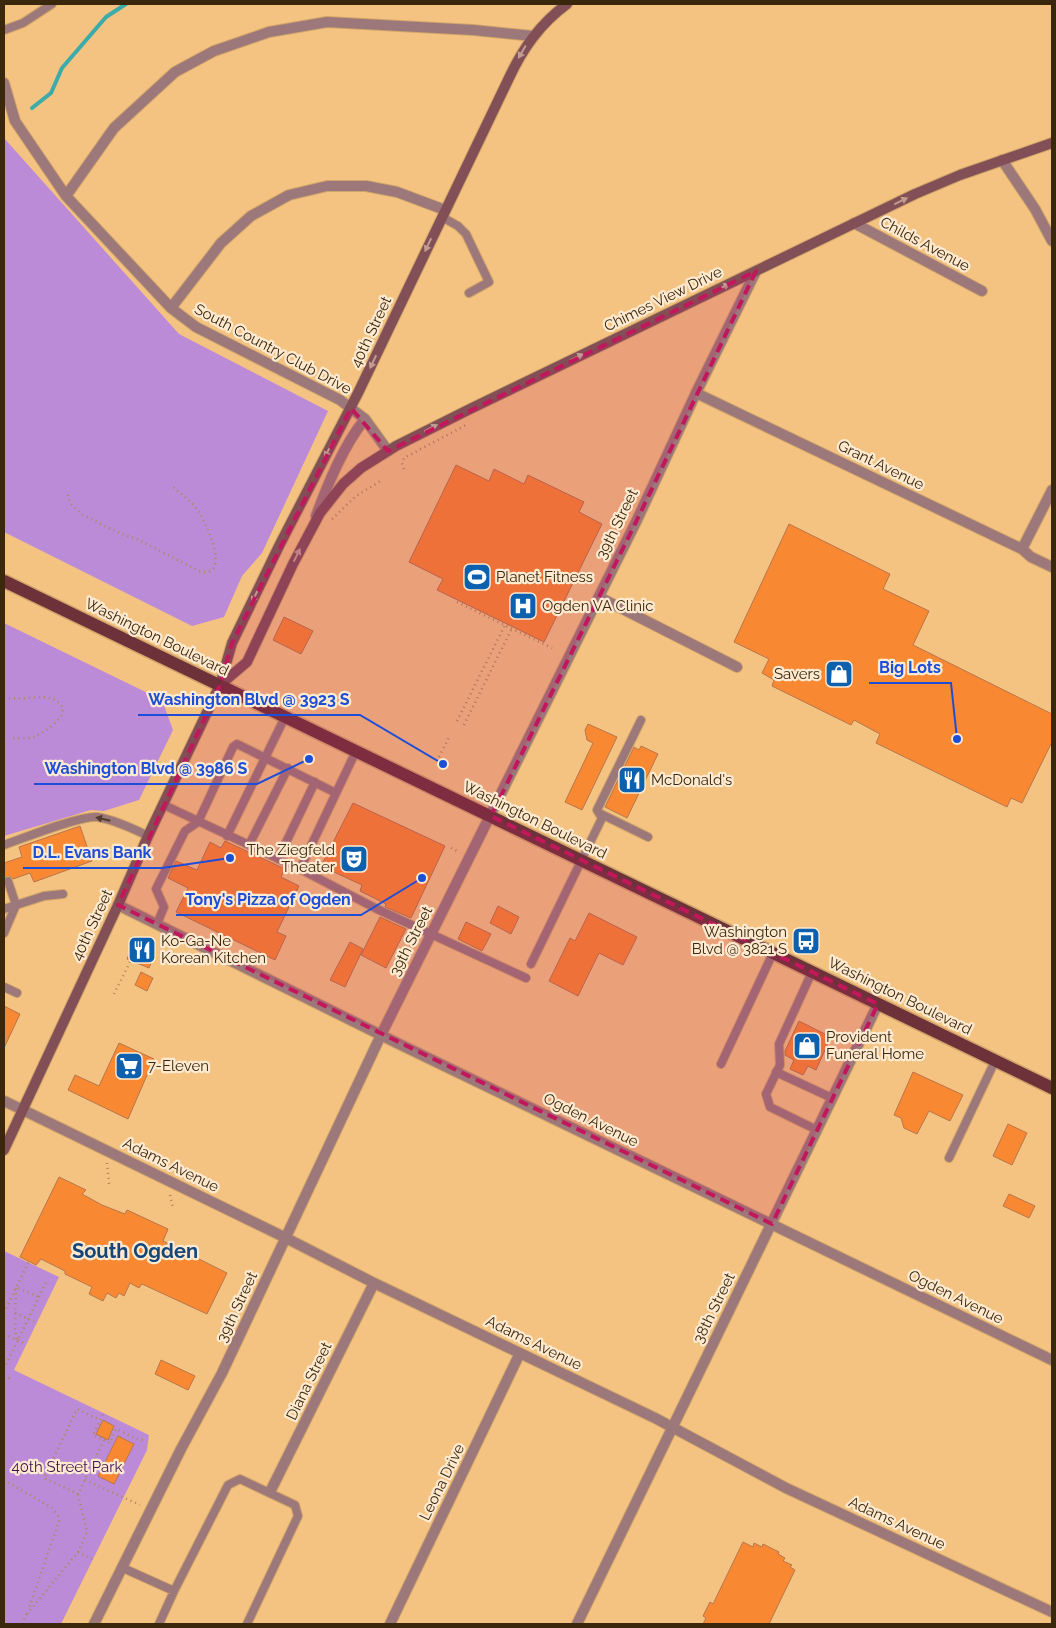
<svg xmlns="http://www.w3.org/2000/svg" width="1056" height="1628" font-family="Raleway,sans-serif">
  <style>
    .green { fill: #bc8bd7 }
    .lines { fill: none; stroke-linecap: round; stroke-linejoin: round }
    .stream { stroke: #3baca9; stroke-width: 4 }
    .building { fill: #f98833; stroke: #b6764c }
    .service-casing { stroke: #cfa46a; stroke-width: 10 }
    .minor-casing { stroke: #cfa46a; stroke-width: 12 }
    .tertiary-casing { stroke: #cfa46a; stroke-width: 12 }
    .secondary-casing { stroke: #cfa46a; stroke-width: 12 }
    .primary-casing { stroke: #cfa46a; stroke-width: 15 }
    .path { stroke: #ad8755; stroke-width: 2.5; stroke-dasharray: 1 4; stroke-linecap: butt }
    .service { stroke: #9c787b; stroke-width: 8 }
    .minor { stroke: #9c787b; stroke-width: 10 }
    .tertiary { stroke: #9c787b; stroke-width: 10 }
    .secondary { stroke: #814f55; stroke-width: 10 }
    .primary { stroke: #6d313a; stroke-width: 12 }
    .oneway { fill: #c09c93 }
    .oneway2 { fill: #523b28 }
    .marked { fill: #c2185b; fill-opacity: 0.2; stroke: #c2185b; stroke-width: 4; stroke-dasharray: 10 6; stroke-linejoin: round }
    .labels { text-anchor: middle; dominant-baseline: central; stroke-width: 4.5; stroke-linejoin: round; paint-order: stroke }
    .street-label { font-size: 15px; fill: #3a270c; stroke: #feead1 }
    .poi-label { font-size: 15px; fill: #3a270c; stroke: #feead1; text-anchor: start }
    .park-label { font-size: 15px; fill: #3e1052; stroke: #feead1 }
    .district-label { font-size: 20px; font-weight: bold; fill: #164679; stroke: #feead1 }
    .leader { fill: none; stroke: #1d4ed8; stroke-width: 2 }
    .callout-dot { fill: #1d4ed8; stroke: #feead1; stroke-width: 2 }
    .callout-label { font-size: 16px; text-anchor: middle; font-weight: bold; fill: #1d4ed8; stroke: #feead1; stroke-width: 4.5; stroke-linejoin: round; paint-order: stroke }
  </style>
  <rect width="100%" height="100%" fill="#f4c382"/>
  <path class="green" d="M4,138L179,334L328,411L262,553L242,576L224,617L192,626L4,532Z
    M4,623L162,700L173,730L139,800L104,811L91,810L4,836Z
    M4,1251L59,1277L14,1370L149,1435L147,1450L61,1624H4Z"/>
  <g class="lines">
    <path class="stream" d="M32,108L51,93L62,68L106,17L126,4"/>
  </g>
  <path class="building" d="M456,465L489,481L494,469L524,484L528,475L584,502L579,512L602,524L544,642L437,590L443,579L409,562Z
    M789,524L890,574L883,589L929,611L913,645L1052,714V742L1022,803L1011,798L1007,807L876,743L880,734L854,720L851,725L772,686L774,680L762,673L769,659L734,642Z
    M284,617L313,631L301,654L273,640Z
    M588,724L617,737L582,810L565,802L593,743L587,740L585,730Z
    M641,746L658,754L627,818L605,807L634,747L639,750Z
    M353,803L445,846L411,918L385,907L386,904L360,891L362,885L321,866Z
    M80,826L92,861L34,882L30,873L13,879L10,876L4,877V863L22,857L19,847Z
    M225,841L285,869L281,877L299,886L277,932L286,936L275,960L176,912L188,888L168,878L176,861L197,870L210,842L221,848Z
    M498,906L519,917L511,934L490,923Z
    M589,913L637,937L623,965L599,953L578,996L549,981L570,938L575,941Z
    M380,917L406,929L386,968L361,955Z
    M466,922L491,934L482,951L458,939Z
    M136,939L154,947L151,954L154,956L149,968L127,959Z
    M350,942L363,949L345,987L330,980Z
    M141,972L153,978L147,991L135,985Z
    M4,1006L20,1014L4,1048Z
    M799,1021L831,1037L816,1070L808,1066L803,1075L790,1069L794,1060L785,1055V1051Z
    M119,1043L154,1059L128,1119L68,1090L75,1075L99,1086Z
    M913,1072L963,1095L950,1121L929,1111L917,1134L904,1128L901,1118L894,1115Z
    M1008,1124L1027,1133L1012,1165L993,1156Z
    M59,1177L86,1190L82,1194L102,1205L125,1214L127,1210L168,1229L163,1241L227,1273L207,1314L142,1284L139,1288L130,1283L124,1296L119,1293L116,1298L107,1293L103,1301L89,1294L92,1287L65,1274V1271L41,1259L36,1265L20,1257Z
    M1009,1194L1035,1206L1029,1218L1003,1206Z
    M161,1360L195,1376L188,1390L155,1374Z
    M103,1420L114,1426L108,1440L96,1434Z
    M118,1436L134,1444L114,1484L98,1476Z
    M743,1542L753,1547L754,1543L762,1547L763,1544L779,1552L778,1554L785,1558L783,1561L792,1565L790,1567L795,1570L769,1624H703L706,1618L703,1616L710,1602L713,1604Z"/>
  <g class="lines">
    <defs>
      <path id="service" d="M4,30L23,23L52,4
        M442,217L458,226L466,234L489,282L469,293
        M164,805L300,869L356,751
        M599,813L648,837
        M227,836L285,717
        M4,845C21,839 81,815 97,817C115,820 132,828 148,836
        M249,845L288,768
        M278,859L315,782
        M300,869L377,909L526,978
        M4,909L44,896L63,894
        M157,924L164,907L156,889L185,831L198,822L233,747L237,744L336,793
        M4,933L16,905L8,881
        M531,964L602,818L597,810L641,720
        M812,972L779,1044L780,1065L766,1094L770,1107L817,1130
        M4,987L17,993
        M721,1064L773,953
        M776,1072L832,1098
        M949,1158L995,1061
        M123,1568L174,1591L228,1485L240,1479L295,1505L298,1516L247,1624
        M159,1624L174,1591"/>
      <path id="minor" d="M4,83L15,121L66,196L171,308L196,327L340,400L365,419L388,451
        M1002,160L1035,209L1052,241
        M66,196L114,128L175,72L214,51L269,32L327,22L473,30L533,36
        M854,223L982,291
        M171,308L221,243L251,216L289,195L327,186H366L397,192L445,210
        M696,393L1022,549L1031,557L1052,567
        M316,516C328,484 343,446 365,419
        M1022,549L1052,490
        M599,597L737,667
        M118,905L397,1043L1052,1360
        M23,1110L286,1238L374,1283L655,1418L786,1488L1052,1612
        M270,1492L374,1283
        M94,1624L181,1449L222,1373L381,1035L637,520L696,393L756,271
        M390,1624L520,1353
        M577,1624L878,1004"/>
      <path id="tertiary" d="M4,1101L23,1110"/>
      <path id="secondary" d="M220,685L247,662L293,564L320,513L343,484L361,468L396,446L470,409L915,194L960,175L1052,143
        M4,1150L118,905L148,836L220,685L232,643L279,546L358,393L509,78C523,48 540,24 567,4"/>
      <path id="primary" d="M4,581L1052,1088"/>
    </defs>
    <use href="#service" class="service-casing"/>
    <use href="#minor" class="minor-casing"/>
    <use href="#tertiary" class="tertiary-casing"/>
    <use href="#secondary" class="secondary-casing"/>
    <use href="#primary" class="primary-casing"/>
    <path class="path" d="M404,469L402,463L404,458L468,424
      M68,495L70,503L83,515L117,532L139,540L199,571C233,580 206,520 196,508C190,500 181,494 173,487
      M332,519L356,496L382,480
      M457,602L552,648
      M4,697C19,702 41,693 55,700C76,712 48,730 36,736C29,739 20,738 13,738
      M457,721L505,625
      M464,725L512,628
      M439,757L450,735
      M451,848L459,852
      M114,994L131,960
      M107,1163L109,1184
      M170,1195L173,1208
      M4,1313L29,1261
      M15,1313L37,1323
      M4,1334L24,1343
      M17,1339L15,1329L16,1287L39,1297
      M4,1369L46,1282
      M4,1376L11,1379
      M104,1440L110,1443L116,1429L137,1439L146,1441
      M4,1480L52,1508L58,1516L59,1521L29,1608
      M85,1480L140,1505
      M78,1494L44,1478L77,1409L100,1420
      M78,1552L92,1559
      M27,1614L78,1552L87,1532L78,1494L104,1440L93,1435L103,1414
      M22,1624L27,1613"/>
    <use href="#service" class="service"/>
    <use href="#minor" class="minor"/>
    <use href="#tertiary" class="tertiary"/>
    <use href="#secondary" class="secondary"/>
    <use href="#primary" class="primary"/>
  </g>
  <defs><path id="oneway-solid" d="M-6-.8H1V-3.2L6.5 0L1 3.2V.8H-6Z" transform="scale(1.25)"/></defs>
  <g class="oneway">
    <use href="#oneway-solid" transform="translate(522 52) rotate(120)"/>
    <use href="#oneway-solid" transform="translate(901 201) rotate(-26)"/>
    <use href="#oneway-solid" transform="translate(428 245) rotate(115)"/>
    <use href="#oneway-solid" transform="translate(723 287) rotate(-25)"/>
    <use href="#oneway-solid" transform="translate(577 357) rotate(-26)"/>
    <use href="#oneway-solid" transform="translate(373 362) rotate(115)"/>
    <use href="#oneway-solid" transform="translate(431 428) rotate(-27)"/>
    <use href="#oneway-solid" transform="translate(328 451) rotate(117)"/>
    <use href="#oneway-solid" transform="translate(297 555) rotate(-64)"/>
    <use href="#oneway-solid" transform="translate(255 596) rotate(116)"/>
  </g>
  <use class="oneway2" href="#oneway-solid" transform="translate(103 819) rotate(-167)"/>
  <path class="marked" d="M756,271L637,520L491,816L878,1004L772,1224L118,905L220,685L232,643L351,408L388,451Z"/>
  <defs>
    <symbol id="stadium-square" viewBox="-11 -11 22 22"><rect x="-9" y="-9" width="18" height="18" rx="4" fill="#0c60ae" stroke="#feead1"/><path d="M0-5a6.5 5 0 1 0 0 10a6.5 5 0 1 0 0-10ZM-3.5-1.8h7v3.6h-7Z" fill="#fff"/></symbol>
    <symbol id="hospital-square" viewBox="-11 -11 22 22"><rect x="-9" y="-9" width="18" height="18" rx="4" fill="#0c60ae" stroke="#feead1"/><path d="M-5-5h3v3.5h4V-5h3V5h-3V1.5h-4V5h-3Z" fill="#fff"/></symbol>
    <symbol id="shop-square" viewBox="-11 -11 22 22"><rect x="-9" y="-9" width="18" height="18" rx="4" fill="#0c60ae" stroke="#feead1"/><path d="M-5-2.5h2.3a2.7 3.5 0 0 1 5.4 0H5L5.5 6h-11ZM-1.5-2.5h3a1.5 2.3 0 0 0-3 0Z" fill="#fff"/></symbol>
    <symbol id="restaurant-square" viewBox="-11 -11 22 22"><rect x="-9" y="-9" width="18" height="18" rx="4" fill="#0c60ae" stroke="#feead1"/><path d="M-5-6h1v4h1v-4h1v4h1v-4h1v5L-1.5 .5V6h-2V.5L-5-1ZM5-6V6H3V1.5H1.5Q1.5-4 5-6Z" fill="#fff"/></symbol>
    <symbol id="theatre-square" viewBox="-11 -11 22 22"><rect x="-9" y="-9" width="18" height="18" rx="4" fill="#0c60ae" stroke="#feead1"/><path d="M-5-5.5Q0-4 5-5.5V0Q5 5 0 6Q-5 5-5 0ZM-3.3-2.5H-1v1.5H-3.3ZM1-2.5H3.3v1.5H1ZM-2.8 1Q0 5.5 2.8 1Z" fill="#fff"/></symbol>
    <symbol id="bus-square" viewBox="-11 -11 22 22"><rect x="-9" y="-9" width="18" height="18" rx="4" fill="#0c60ae" stroke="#feead1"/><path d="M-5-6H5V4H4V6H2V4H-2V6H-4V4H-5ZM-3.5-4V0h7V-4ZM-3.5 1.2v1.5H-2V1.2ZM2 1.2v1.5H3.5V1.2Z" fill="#fff"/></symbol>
    <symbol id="supermarket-square" viewBox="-11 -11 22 22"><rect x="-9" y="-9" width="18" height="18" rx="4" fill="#0c60ae" stroke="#feead1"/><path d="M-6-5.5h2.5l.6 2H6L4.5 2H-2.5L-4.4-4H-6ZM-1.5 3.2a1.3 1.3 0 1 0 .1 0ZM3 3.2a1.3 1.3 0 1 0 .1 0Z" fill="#fff"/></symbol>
  </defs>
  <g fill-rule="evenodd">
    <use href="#stadium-square" x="461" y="561" width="32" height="32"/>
    <use href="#hospital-square" x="507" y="590" width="32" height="32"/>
    <use href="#shop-square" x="823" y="658" width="32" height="32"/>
    <use href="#restaurant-square" x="616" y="764" width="32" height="32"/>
    <use href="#theatre-square" x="338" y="843" width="32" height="32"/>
    <use href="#bus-square" x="790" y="925" width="32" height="32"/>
    <use href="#restaurant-square" x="126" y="934" width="32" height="32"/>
    <use href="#shop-square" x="791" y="1030" width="32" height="32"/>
    <use href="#supermarket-square" x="113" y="1050" width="32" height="32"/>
  </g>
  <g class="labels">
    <g class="street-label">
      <text transform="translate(925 244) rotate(28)">Childs Avenue</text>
      <text transform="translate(663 299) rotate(-26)">Chimes View Drive</text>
      <text transform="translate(371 332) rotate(-65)">40th Street</text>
      <text transform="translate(273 349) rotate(28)">South Country Club Drive</text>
      <text transform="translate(881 465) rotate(26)">Grant Avenue</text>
      <text transform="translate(617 524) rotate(-64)">39th Street</text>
      <text transform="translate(157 637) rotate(26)">Washington Boulevard</text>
      <text transform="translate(535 820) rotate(26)">Washington Boulevard</text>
      <text transform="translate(92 925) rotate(-65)">40th Street</text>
      <text transform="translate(411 941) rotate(-63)">39th Street</text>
      <text transform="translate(900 996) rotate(26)">Washington Boulevard</text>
      <text transform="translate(591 1120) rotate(26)">Ogden Avenue</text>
      <text transform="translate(171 1165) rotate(26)">Adams Avenue</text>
      <text transform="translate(956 1297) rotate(26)">Ogden Avenue</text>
      <text transform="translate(237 1307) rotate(-65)">39th Street</text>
      <text transform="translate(714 1308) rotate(-64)">38th Street</text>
      <text transform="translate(534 1343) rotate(26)">Adams Avenue</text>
      <text transform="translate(309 1381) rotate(-64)">Diana Street</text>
      <text transform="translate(442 1482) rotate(-64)">Leona Drive</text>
      <text transform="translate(897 1523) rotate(25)">Adams Avenue</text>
    </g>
    <g class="poi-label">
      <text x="496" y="577">Planet Fitness</text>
      <text x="542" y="606">Ogden VA Clinic</text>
      <text x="820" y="674" text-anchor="end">Savers</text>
      <text x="651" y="780">McDonald's</text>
      <text x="335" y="850" text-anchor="end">The Ziegfeld<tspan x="335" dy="17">Theater</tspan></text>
      <text x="787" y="932" text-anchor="end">Washington<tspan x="787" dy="17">Blvd @ 3821 S</tspan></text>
      <text x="161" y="941">Ko-Ga-Ne<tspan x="161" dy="17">Korean Kitchen</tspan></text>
      <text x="826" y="1037">Provident<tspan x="826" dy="17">Funeral Home</tspan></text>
      <text x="148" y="1066">7-Eleven</text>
    </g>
    <g class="park-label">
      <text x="67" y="1467">40th Street Park</text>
    </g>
    <g class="district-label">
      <text x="135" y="1251">South Ogden</text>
    </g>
  </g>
  <path class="leader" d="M957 739L951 683H869M443 764L360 715H138M309 759L257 784H34M230 858L162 868H23M422 878L361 915H176"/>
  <g class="callout-dot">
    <circle cx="957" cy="739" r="5"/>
    <circle cx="443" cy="764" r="5"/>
    <circle cx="309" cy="759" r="5"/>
    <circle cx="230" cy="858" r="5"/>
    <circle cx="422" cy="878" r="5"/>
  </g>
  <g class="callout-label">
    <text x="910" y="673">Big Lots</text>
    <text x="249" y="705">Washington Blvd @ 3923 S</text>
    <text x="146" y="774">Washington Blvd @ 3986 S</text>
    <text x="92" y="858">D.L. Evans Bank</text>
    <text x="268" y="905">Tony's Pizza of Ogden</text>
  </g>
  <rect width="1056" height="1628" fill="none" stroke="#3a270c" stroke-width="10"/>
</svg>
